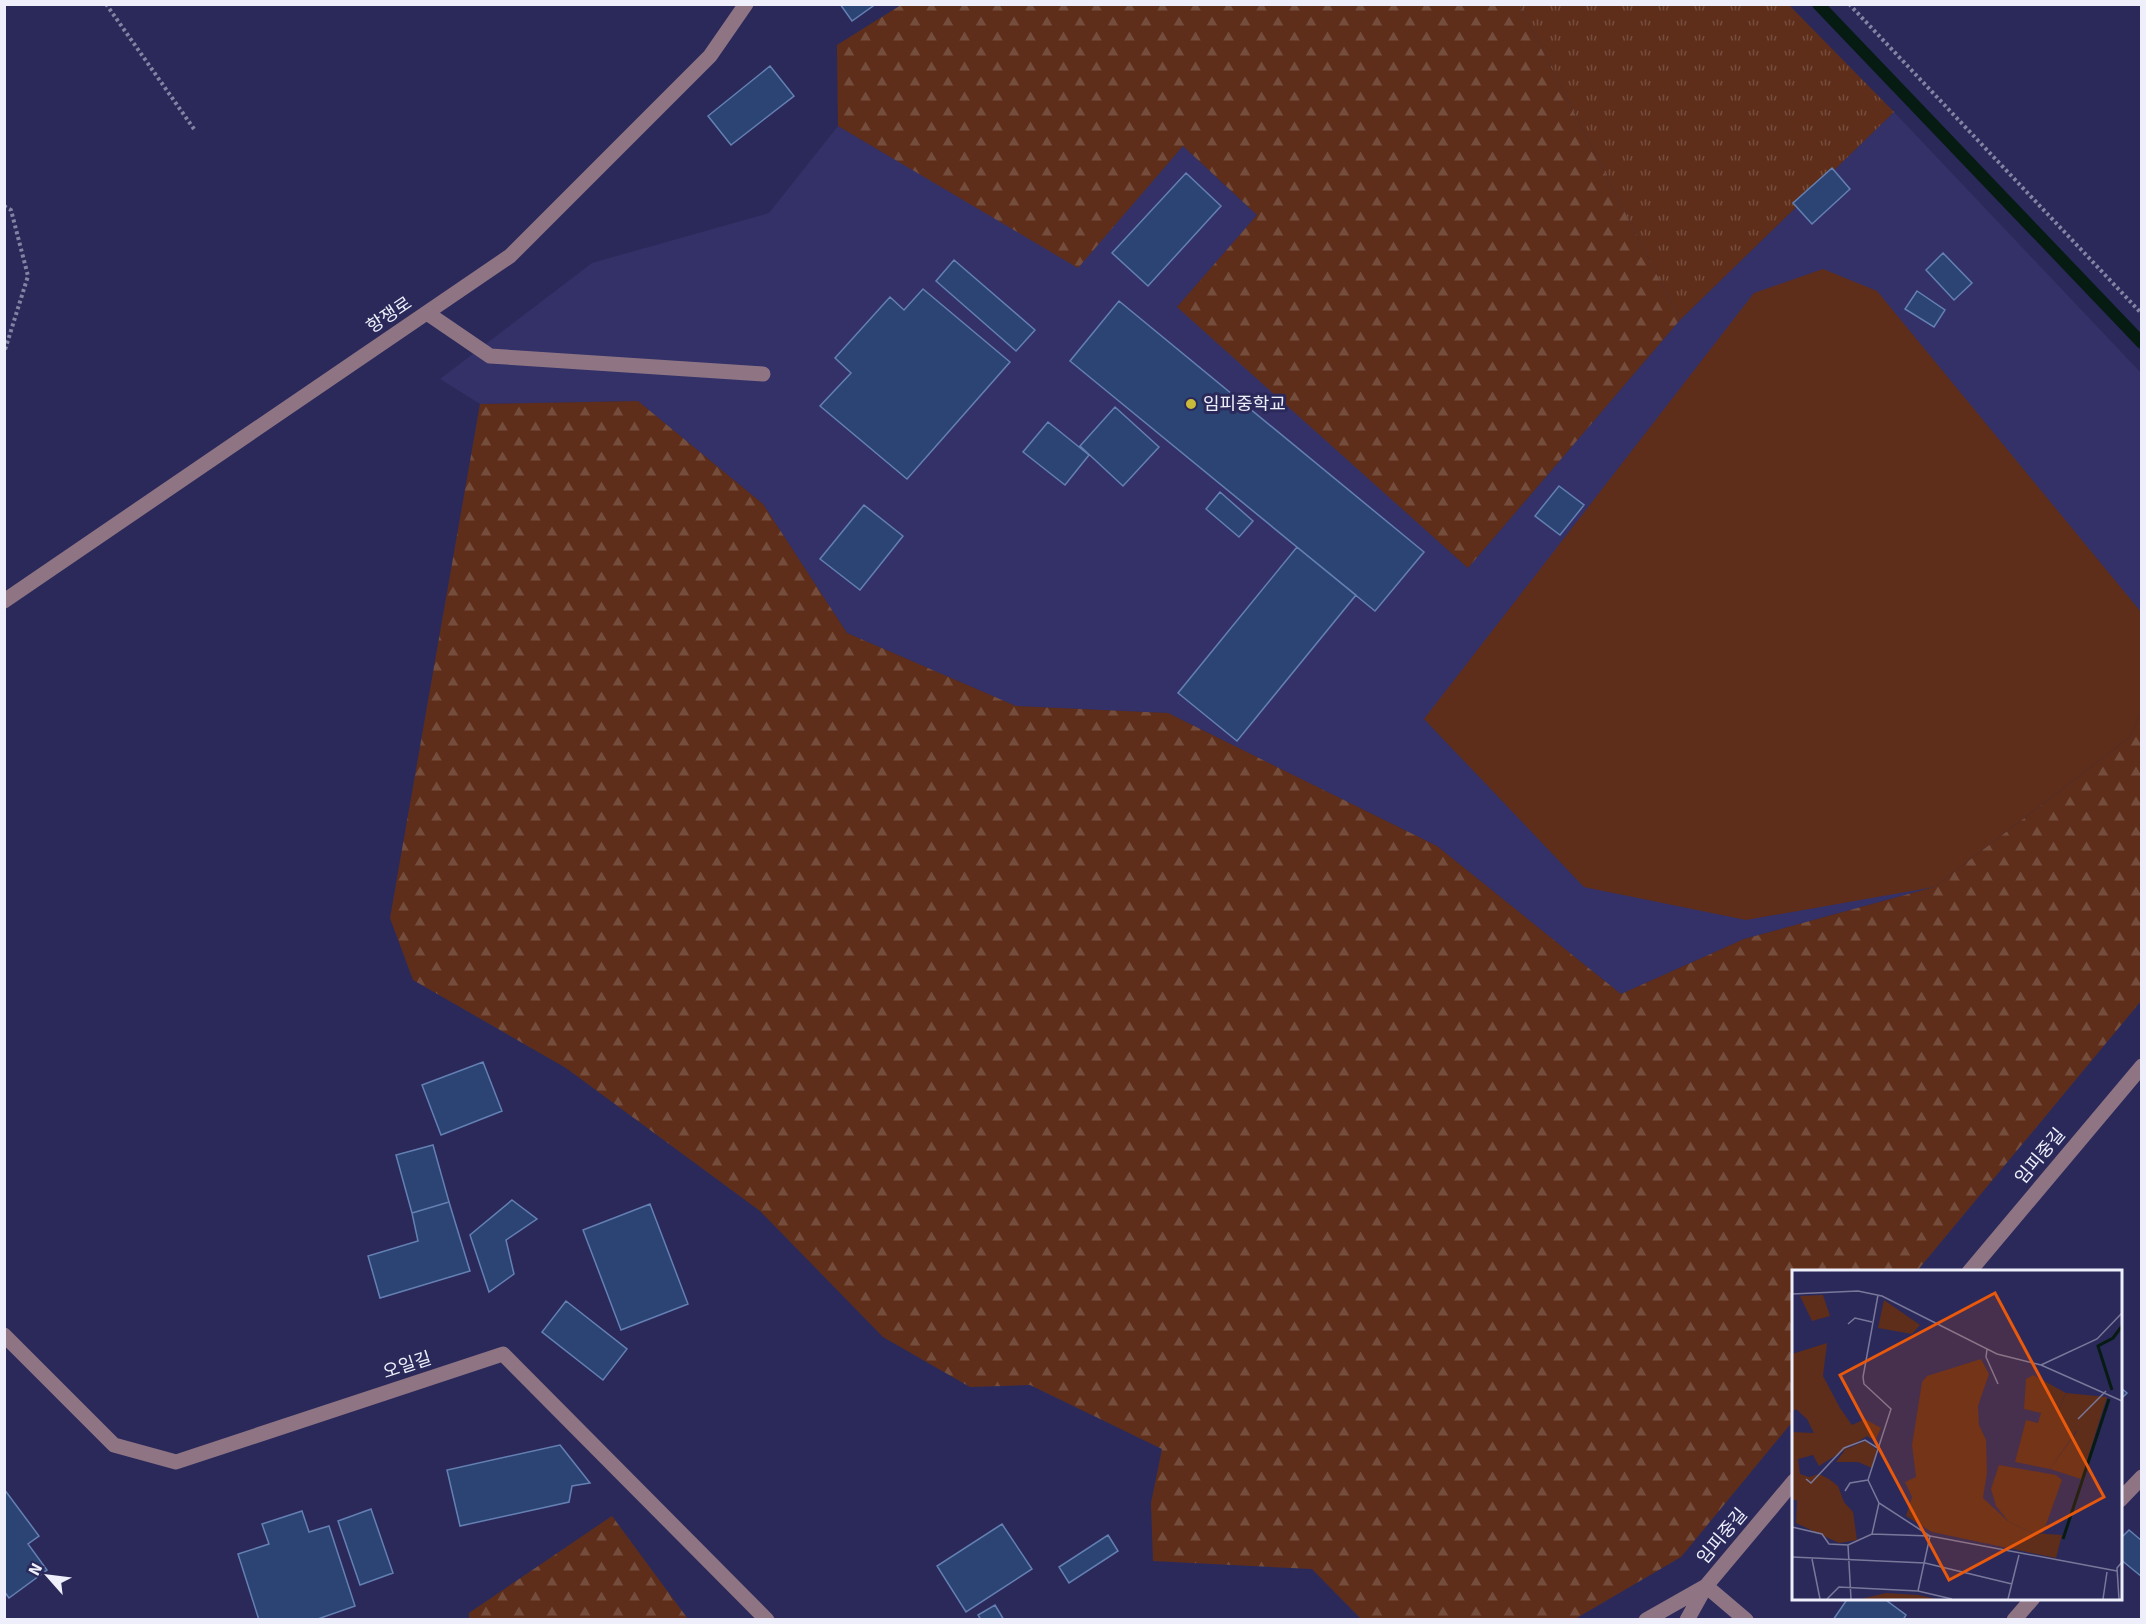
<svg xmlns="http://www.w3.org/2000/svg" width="2146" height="1624" font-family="Signika,'Noto Sans KR',sans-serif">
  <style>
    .built { fill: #343168 }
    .grass { fill: url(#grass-tufts) }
    .forest { fill: url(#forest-firs) }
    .pitch { fill: #5e2e1a }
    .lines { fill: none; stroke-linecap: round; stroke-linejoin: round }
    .stream { stroke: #061b12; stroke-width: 12 }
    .building { fill: #2c4473; stroke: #6480b3; stroke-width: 1.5 }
    .path { stroke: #8383a3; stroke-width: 4; stroke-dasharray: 3 3; stroke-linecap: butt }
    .minor { stroke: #8f7584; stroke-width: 15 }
    .poi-dot { fill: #c9ba3a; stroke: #2b295a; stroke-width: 2 }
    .labels { text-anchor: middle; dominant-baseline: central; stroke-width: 6; stroke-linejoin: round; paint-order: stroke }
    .street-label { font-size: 18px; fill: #eeeffb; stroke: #2b295a }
    .poi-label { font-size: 18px; fill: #eeeffb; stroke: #2b295a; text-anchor: start }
    .inset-river { fill: none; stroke: #061b12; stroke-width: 3 }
    .inset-road { fill: none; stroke: #79789a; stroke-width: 1.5 }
    .view { fill: #e8590c; fill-opacity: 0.15; stroke: #e8590c; stroke-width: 3 }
    .inset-edge { fill: none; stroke: #eeeffb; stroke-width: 3 }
  </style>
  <defs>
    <pattern id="grass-tufts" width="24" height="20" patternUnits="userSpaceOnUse" patternTransform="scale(1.5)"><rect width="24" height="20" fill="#5e2e1a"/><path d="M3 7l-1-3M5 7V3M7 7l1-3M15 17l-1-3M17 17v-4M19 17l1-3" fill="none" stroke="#754d3c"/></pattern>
    <pattern id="forest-firs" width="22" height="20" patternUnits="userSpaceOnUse" patternTransform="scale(1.5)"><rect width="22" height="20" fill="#5e2e1a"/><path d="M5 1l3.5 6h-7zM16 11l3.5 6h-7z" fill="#754d3c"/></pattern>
  </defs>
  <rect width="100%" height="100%" fill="#2b295a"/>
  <path class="built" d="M1894,112L2141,373V712L1934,887L1744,939L1621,994L1437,846L1168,713L1016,706L847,633L763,504L638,401L480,404L440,379L592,263L769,213L838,126L1078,267L1183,146L1257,215L1178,306L1468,568L1680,320Z"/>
  <path class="grass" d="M1519,5H1789L1894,112L1680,320Z"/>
  <path class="forest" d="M901,5H1519L1680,320L1468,568L1177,307L1257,215L1183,146L1078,268L838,126L837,45Z
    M638,401L763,504L847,633L1016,706L1168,713L1437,846L1621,994L1744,939L1934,887L2130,737L2141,712V1001L1917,1271L1794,1272L1793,1421L1681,1557L1575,1619H1361L1312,1569L1153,1561L1151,1503L1162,1449L1030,1385L970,1387L883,1337L760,1211L566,1068L413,980L390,918L480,404Z
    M612,1516L688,1619H469V1613Z"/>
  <path class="pitch" d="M1823,269L1877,291L2141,612V712L2130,737L1934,887L1746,920L1584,887L1424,719L1754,293Z"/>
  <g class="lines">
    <path class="stream" d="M1818,4L2142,343"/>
  </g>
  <path class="building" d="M840,4H872L873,6L852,21Z
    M770,66L794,96L731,145L708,116Z
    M1832,168L1850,189L1812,224L1793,203Z
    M1186,173L1221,206L1148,286L1112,253Z
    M1943,253L1972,283L1954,300L1926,270Z
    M954,260L1035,330L1016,351L936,281Z
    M923,289L1010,362L907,479L820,406L851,373L835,358L890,297L904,310Z
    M1917,291L1945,310L1934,327L1905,309Z
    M1119,301L1424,552L1375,611L1070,361Z
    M1115,407L1159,447L1123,486L1080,446Z
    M1048,422L1089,455L1065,485L1023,452Z
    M1559,486L1584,505L1560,535L1535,516Z
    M1220,492L1253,521L1239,537L1206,509Z
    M864,505L903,536L860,590L820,559Z
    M1297,547L1356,595L1237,741L1178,693Z
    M483,1062L502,1111L441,1135L422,1085Z
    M433,1145L449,1202L412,1213L396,1155Z
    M512,1200L537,1219L506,1240L514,1274L489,1292L470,1235Z
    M449,1202L470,1271L380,1298L368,1256L418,1241L412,1213Z
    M650,1204L688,1304L621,1330L583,1230Z
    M566,1301L627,1349L603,1380L542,1332Z
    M2120,1387L2127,1393L2120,1400Z
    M560,1445L590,1483L572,1486L569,1502L460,1526L447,1470Z
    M4,1489L39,1536L28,1544L47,1570L9,1598L4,1591Z
    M371,1509L393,1573L360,1585L338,1521Z
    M302,1511L309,1532L329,1526L355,1606L315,1620H259L238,1554L269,1544L262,1524Z
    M1002,1524L1032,1569L966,1612L937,1566Z
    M2129,1530L2142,1541V1577L2120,1559V1539Z
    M1108,1535L1118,1551L1069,1583L1059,1567Z
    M1848,1598H1883L1906,1615L1903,1620H1833Z
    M995,1605L1004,1620H981L978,1615Z"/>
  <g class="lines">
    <path class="path" d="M106,4L194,129
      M1849,4L2142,314
      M4,206L11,210L28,276L4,353"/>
    <path class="minor" d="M427,313L490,356L763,374
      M4,601L510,256L710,56L746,4
      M1969,1272L2142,1066
      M4,1335L114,1445L176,1462L503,1354L767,1620
      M2120,1500L2142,1477
      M1646,1620L1706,1586L1746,1620
      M1687,1620L1706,1586L1794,1481
      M2014,1620L2033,1598"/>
  </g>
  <circle class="poi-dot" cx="1191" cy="404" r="6"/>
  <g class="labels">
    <g class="street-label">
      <text transform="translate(389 315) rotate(-34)">항쟁로</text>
      <text transform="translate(2040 1156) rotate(-50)">임피중길</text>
      <text transform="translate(407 1365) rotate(-18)">오일길</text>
      <text transform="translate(1722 1536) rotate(-50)">임피중길</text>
    </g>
    <g class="poi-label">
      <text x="1203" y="404">임피중학교</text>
    </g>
  </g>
  <g transform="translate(1792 1270)">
    <rect width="330" height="330" fill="#2b295a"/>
    <path d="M274,123L315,127L289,209L258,199L285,161L266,142ZM73,171L85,180L80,198L66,192H44L53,180Z" fill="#5e2e1a"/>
    <path d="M31,25L38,46L20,51L8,26ZM92,30L128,55L120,64L86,58ZM35,73L31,106L48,138L60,155L73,149L89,158L83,171L75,166L27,196L21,185L6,189L8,204L17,207L27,204L37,209L46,216L52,232L61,242L65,270L47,273L4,253L5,230H0V162L22,163L15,149L4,139L0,142V84ZM189,89L197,104L186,136L187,155L194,170L195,203L191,228L217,252L241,263L270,265L264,288L140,262L114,246L120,227L113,212L124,207L120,175L130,112L135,106ZM241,105L274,123L266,142L285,160L258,199L223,192L234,150L246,153L249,143L232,139L234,109ZM94,323L126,325L145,329H69Z" fill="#5e2e1a"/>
    <path d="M207,195L264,205L270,210L251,263H241L217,252L204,236L199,219Z" fill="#5e2e1a"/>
    <path class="inset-river" d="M320,120L306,76L321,68L330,56M271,269L317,129"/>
    <path class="inset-road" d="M0,24L66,21L90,26L205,84L249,95L330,131M86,25L71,107L72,114L99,139L76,210L87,233L138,266L126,321M56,54L63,48L80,52M195,79L194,87L206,114M249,95L305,69L330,43M286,149L314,121M14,209L19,213L52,178L73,170L87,179M53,221L58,213L76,210M0,257L30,264L37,274L56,275L80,264L138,266L325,301M80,264L87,233M56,275L59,329M0,287L133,293L220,314M20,289L28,329M35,329L47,317L126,321L160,329M216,329L227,285M311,329L315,302M327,329L325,298L330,292"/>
    <path class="view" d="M203,23L312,227L157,310L48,105Z"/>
    <rect width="330" height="330" class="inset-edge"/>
  </g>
  <rect width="2146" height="1624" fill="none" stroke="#eeeffb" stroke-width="12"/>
  <g transform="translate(48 1576) rotate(298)" stroke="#2b295a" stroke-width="4.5" paint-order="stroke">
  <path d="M0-4.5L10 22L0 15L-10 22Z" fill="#eeeffb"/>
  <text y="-9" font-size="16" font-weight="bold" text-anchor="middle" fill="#eeeffb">N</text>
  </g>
</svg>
